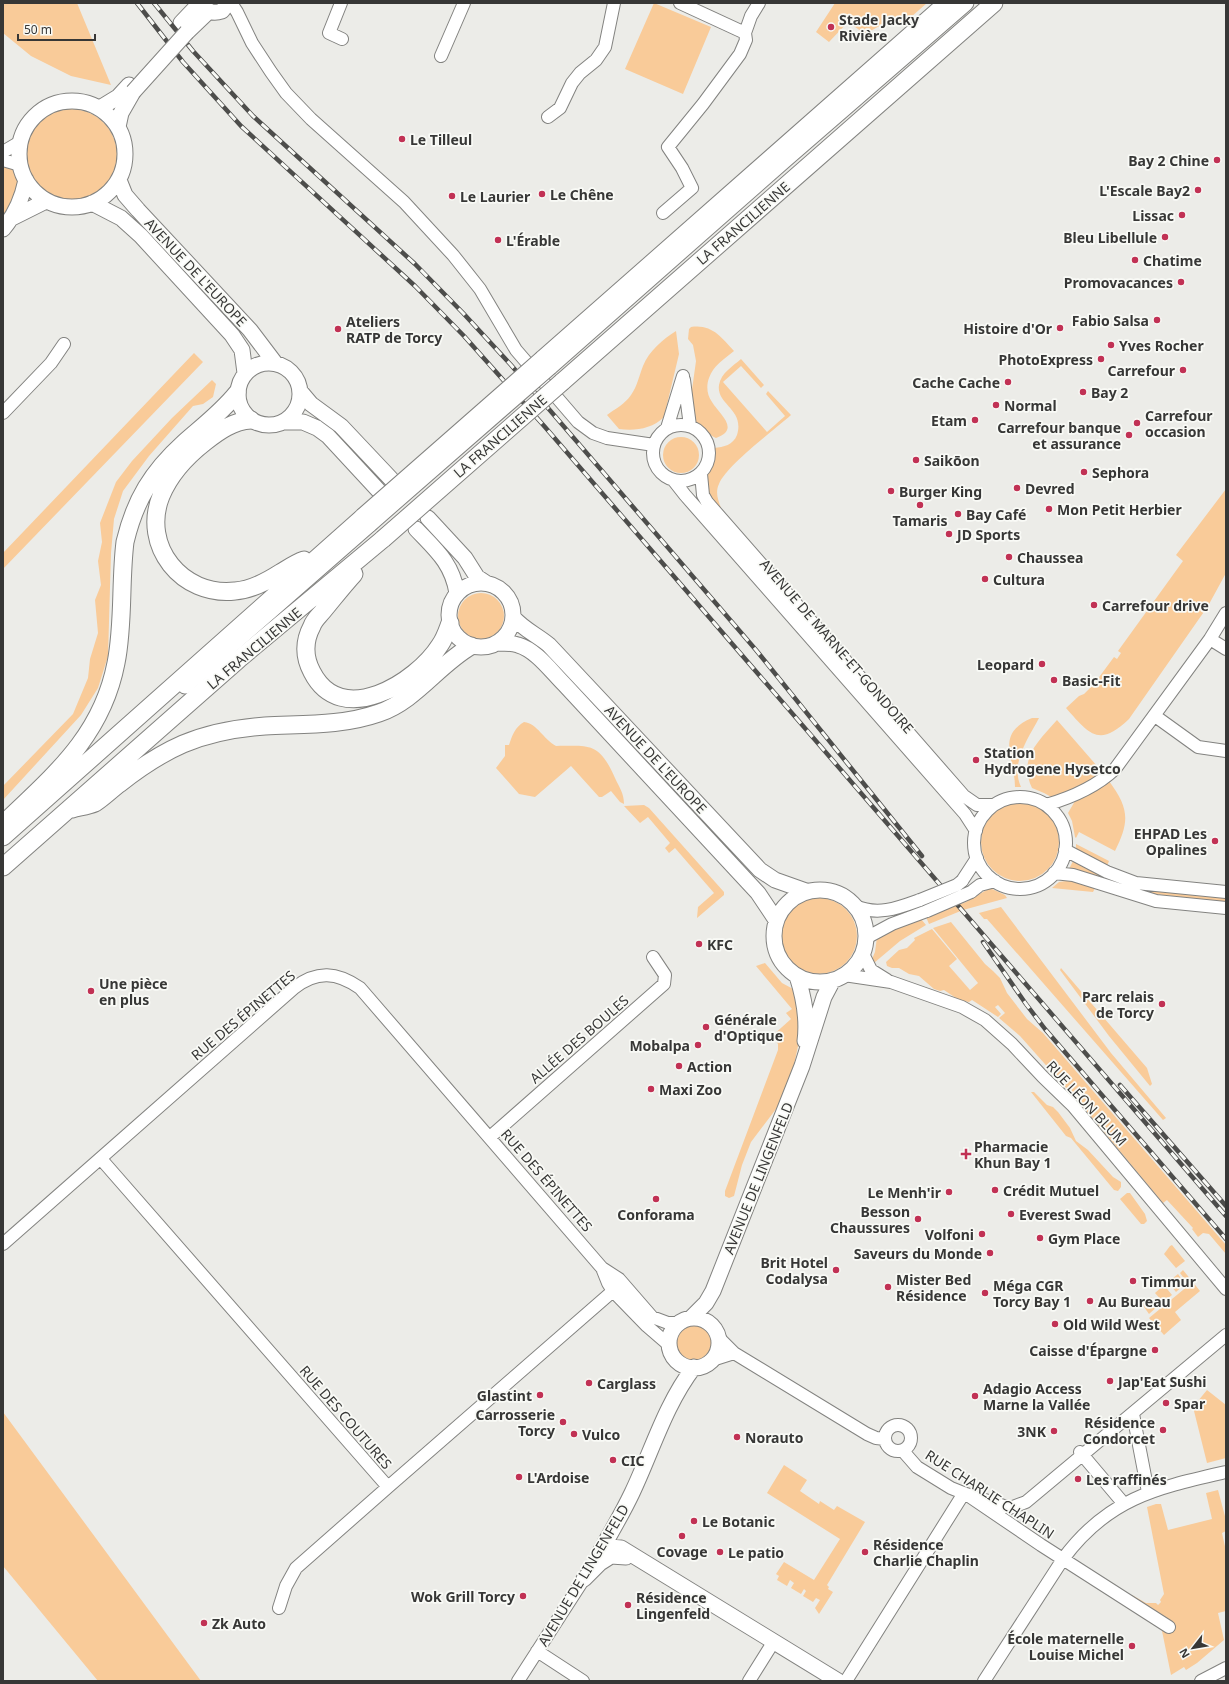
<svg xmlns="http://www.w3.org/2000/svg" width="1229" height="1684" font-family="'Noto Sans',sans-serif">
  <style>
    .green { fill: #f9cb99 }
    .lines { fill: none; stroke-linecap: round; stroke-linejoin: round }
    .minor-casing { stroke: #838380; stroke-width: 14 }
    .major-casing { stroke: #838380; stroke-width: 17 }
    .highway-casing { stroke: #838380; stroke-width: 19 }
    .minor { stroke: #fff; stroke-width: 12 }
    .major { stroke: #fff; stroke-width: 15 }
    .highway { stroke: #fff; stroke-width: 17 }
    .rail-casing { stroke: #4d4d4b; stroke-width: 4.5 }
    .rail { stroke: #f9faf6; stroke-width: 3; stroke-dasharray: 9; stroke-linecap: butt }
    .minor-bridge-casing { stroke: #838380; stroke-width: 14; stroke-linecap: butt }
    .major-bridge-casing { stroke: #838380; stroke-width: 17; stroke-linecap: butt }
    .highway-bridge-casing { stroke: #838380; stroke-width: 19; stroke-linecap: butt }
    .minor-bridge { stroke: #fff; stroke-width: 12 }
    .major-bridge { stroke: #fff; stroke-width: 15 }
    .highway-bridge { stroke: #fff; stroke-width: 17 }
    .poi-dot { fill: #c13154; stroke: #f9faf6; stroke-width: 1.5 }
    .labels { text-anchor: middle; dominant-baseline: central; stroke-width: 3.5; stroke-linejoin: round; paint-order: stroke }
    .poi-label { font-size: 14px; font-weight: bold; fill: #373736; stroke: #f9faf6; text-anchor: start }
    .street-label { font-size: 14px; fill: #373736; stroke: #f9faf6 }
  </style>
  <rect width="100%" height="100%" fill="#ecece8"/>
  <path class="green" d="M3,3H77L111,85L71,76L31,56L3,33Z
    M654,3L711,27L683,94L625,69Z
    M835,3H927L903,24L885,23L865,34L848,22L829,42L816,32Z
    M25 155a46 46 0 1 1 92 0a46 46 0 1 1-92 0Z
    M3,163L12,166C24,190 14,198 3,218Z
    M691,327C712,324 721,337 734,351C724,359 713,366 709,378C706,386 707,395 712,402C719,414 741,429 716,438C709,435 701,427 695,421L691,397L696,361L693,345L688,339L689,329Z
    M676,331L679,354L664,417C652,429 635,431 619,429L607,415C615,409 625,404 631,395C637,387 639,376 643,366C649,351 663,339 676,331Z
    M194,353L203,362L3,569V553Z
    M741,359L764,385L761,388L741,366L723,382L767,432L785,416L766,394L768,391L791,415C773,431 727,465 719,484C715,492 718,500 721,508L720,509L708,495L706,478L713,464L714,448C724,447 733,445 737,435C745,409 716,405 719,385C721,373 733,366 741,359Z
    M212,380L216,384L213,397L203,404L193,406L149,456L123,491L114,519L111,553L108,656L98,688L81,715L3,800V786L73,714L88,678L90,659L98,633L95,600L101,585L98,561L102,542L100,523L116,482L132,461L172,418Z
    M663 455a18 18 0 1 1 36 0a18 18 0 1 1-36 0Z
    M1226,489V573L1208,606L1129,719C1099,748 1089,734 1066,708L1079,696L1084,694L1094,684L1114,657L1117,659L1121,653L1118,651L1183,561L1176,555Z
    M458 616a23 23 0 1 1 46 0a23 23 0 1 1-46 0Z
    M1032,718H1039C1028,739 1010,763 1021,787H1015C1015,758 994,734 1032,718Z
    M1057,720L1104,774L1055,799L1044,793L1032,788C1018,758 1038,742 1057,720Z
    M524,722C538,724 543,739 556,746C590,746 599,742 615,778C619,787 624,793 624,804L620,802L611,791L602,797H599L571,766L535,797L519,794L496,768L505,756V745H509C512,736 515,727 524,722Z
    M1109,781C1129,808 1130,821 1115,851L1079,832L1076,838L1075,837L1072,821L1068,813L1075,801Z
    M981 842a39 39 0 1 1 78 0a39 39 0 1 1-78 0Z
    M644,805L649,808L724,892V895L697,918L698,907L714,893L675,848L669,853L665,848L670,843L648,817L640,823L624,806Z
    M1076,844L1109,861L1107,866L1076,850Z
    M1073,861L1102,876L1099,880L1069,869Z
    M1107,878L1226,898V902L1137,892L1105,882Z
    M1066,881H1080L1096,886L1093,892L1052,888L1059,882Z
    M990,888L1005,895L1007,898L963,910L929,924L926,917L966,902Z
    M781 936a38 38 0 1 1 76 0a38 38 0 1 1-76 0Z
    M1001,907L1111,1053L1166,1118L1163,1120L987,919H984L979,913Z
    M921,919L926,925L900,941L874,963L872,959L875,952L877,937Z
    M951,922L985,964L993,971L1000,978L1007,993L1027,1019L1043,1033L1226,1245V1254L1209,1234L1203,1233L1198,1237L1192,1229L1193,1228L1167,1200L1163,1203L1084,1108L1020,1036L999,1018L1005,1013L998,1005L995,1007L1001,1014L998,1017L972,1000L969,1002L959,1000L944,990L940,991L934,989L919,976L909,974L899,968H892L887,966L886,962L899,950L907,948L915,940L914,938L932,929L957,959L949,966L970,990L978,983L933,928Z
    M765,963L782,983L795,990L801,1032L794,1065L779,1105L751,1142L742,1165L734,1196L729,1198L725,1196V1191L778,1050V1044L772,1036L791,1019L786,1013L792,1009L756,966Z
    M1061,968L1147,1068L1152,1084L1150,1086L1109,1036L1060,970Z
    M1031,1092H1034L1047,1105L1053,1107L1058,1112L1070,1128L1076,1141L1088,1150L1113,1177L1121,1182V1187L1118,1191L1114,1190L1071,1138L1066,1136Z
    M1127,1193H1130L1145,1214L1147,1221L1144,1224H1141L1120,1199Z
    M1172,1245L1185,1261L1176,1268L1164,1254L1170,1246Z
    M1183,1270L1200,1291L1175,1312L1181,1320L1164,1335L1149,1318L1189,1285L1180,1273Z
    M1178,1274L1185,1284L1176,1292L1168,1282Z
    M1164,1285L1172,1295L1163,1302L1155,1293Z
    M1151,1297L1158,1306L1149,1314L1142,1304Z
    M676 1342a18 18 0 1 1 36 0a18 18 0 1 1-36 0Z
    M1207,1390L1226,1405V1458L1207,1463L1193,1407Z
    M3,1412L201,1681H98L3,1566Z
    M784,1465L807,1480L800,1491L819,1504L820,1501L834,1510L837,1506L865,1522L827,1585L829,1587L828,1589L833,1592L819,1614L815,1608L820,1600L816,1598L813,1602L803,1596L806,1591L804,1589L801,1594L791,1588L794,1583L790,1580L787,1586L777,1580L779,1576L776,1574L784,1562L814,1580L840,1539L767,1493Z
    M1218,1490L1226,1520V1531L1222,1533L1226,1551V1611L1218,1613L1224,1640L1197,1663L1186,1670L1184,1667L1171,1675L1162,1631L1163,1630L1125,1605L1132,1595L1146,1603H1156L1158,1605L1161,1602L1160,1600L1164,1594L1147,1507L1156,1504H1161L1168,1530L1212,1519L1206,1493Z"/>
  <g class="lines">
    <defs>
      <path id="minor" d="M231,3L237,12L252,43L271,72L286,93L311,119L404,202L453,255L480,289L516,350L578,422L593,433L607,438L654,445
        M341,3L329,33L342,39
        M680,3L745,33
        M441,56L464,3
        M548,117L560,108L572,83L580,73L596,60L605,47L614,3
        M3,152L20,142
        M3,160L20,165
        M663,213L692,188L682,168L668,147L703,104L740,54L746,40L745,33L751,16L759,3
        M684,380L690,426
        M3,413L51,363L64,344
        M653 453a28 28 0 1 1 56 0a28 28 0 1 1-56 0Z
        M667,428L683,376
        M701,474L703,495L707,502L964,796L977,805H994
        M674,481L685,495L965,814L976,831
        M1210,639L1226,649
        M1155,716L1198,747L1226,751
        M974 843a46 46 0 1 1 92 0a46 46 0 1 1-92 0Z
        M1046,805C1070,798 1096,787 1115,769L1210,639L1226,613
        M1065,850L1107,872L1136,883L1226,892
        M1054,873L1073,875L1156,901L1226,908
        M962,881L977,858
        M971,892L980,885L995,881
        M855,906C878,916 898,908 920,900
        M866,938L892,924L927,911
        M863,954L871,970L887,980
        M844,975L891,982L962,1007L985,1020L1012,1044L1043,1077L1073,1106L1226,1289
        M490,1137L664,984L665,975L653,957
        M101,1159L388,1487L613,1291L620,1289L628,1298
        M3,1244L294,988C317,970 337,972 360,988L602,1268L619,1279L652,1317L668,1323H679
        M602,1268L608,1283L613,1291L647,1326L669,1345
        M718,1337L734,1353L867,1434L876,1438L885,1439
        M712,1360L734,1353
        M1133,1414L1148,1492
        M885 1438a13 13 0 1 1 26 0a13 13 0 1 1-26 0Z
        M903,1451L917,1467L951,1488L966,1494L1041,1545L1169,1627
        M1080,1452L1124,1504
        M966,1494L1010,1508L1026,1502L1226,1335
        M279,1608L286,1586L296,1568L388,1487
        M537,1651L583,1681
        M518,1681L589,1571
        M749,1681L774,1641
        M846,1681L964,1493
        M984,1681L1063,1559C1108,1498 1156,1488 1226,1472
        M1201,1681L1226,1668"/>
      <path id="major" d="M203,3C206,12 213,14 222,11L228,3
        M181,23L200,3
        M187,32L209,11
        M19 154a53 53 0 1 1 106 0a53 53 0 1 1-106 0Z
        M100,108L118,97L129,85
        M118,127L121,113L133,92
        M119,180L125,195L138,210L250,330L275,363
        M92,203L121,218L141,236L232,335L242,350L245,373
        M12,218L46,201
        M3,229C15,215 22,199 26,180
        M238 394a31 31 0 1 1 62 0a31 31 0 1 1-62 0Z
        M550,367L786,159L966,3
        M300,391L311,404L341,426L391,479
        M283,422H303L317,428L328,436L378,490
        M428,518L465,558L477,577L486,583
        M416,529C436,550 452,563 457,593
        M449 615a32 32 0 1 1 64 0a32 32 0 1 1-64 0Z
        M513,617C523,629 537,635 549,645L760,870L775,880L806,891
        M498,643C504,643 512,643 518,645C536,650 551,671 564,684L758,893L776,920
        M185,686L370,524
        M774 936a46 46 0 1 1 92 0a46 46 0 1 1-92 0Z
        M797,976C804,998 808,1018 805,1041
        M691,1318L706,1303L713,1291L802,1066L824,997L833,980
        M669 1343a25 25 0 1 1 50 0a25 25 0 1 1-50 0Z
        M601,1550L610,1547L621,1548L838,1681
        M601,1550C612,1531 623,1512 632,1493C652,1451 665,1405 694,1367
        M584,1579L600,1563L611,1556L626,1557"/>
      <path id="highway" d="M543,359L947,3
        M562,382L994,3
        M251,420C233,421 219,431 205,442C187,456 170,474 161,496C141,546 182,597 235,591C251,590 266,582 280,573C287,569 295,563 304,560
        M354,574C343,586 333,599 323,611C319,616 314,620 312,626C304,641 304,657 312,672C341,729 416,683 440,645C445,638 447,631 450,623
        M72,809C79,807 88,806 95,803C103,798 111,790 119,784C138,769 160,754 183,744C209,733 237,728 265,726C303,724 342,726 379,713C415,701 438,665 471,646
        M3,824C54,775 102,736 116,663C124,624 120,582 125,542C135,500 152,472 184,443C202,427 222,412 237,393
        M3,837L363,517
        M3,867L239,659L383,539"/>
    </defs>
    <use href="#minor" class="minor-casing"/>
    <use href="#major" class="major-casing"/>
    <use href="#highway" class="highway-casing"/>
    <use href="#minor" class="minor"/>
    <use href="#major" class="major"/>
    <use href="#highway" class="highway"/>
    <defs>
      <path id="rail" d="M137,3L183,62L241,126L415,286L464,336L545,427L1226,1216
        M154,3L193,51L253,116L415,264L463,313L511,365L756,650L922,856
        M983,942L1026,1004L1045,1029L1226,1239
        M1120,1085L1226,1206"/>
    </defs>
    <use href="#rail" class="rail-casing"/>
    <use href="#rail" class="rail"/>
    <defs>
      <path id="minor-bridge" d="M920,900L957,885L962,881
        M927,911L971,892"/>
      <path id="major-bridge" d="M133,92L187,32
        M370,524L550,367"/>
      <path id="highway-bridge" d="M363,517L543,359
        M383,539L562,382"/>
    </defs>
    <use href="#minor-bridge" class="minor-bridge-casing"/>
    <use href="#major-bridge" class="major-bridge-casing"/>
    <use href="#highway-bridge" class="highway-bridge-casing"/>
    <use href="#minor-bridge" class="minor-bridge"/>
    <use href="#major-bridge" class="major-bridge"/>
    <use href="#highway-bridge" class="highway-bridge"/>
  </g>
  <g class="poi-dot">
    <circle cx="831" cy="27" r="4"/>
    <circle cx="402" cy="139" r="4"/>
    <circle cx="1217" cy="160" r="4"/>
    <circle cx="1198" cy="190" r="4"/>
    <circle cx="542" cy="194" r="4"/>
    <circle cx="452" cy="196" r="4"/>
    <circle cx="1182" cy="215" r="4"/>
    <circle cx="1165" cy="237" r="4"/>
    <circle cx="498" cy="240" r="4"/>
    <circle cx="1135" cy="260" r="4"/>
    <circle cx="1181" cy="282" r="4"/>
    <circle cx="1157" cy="320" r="4"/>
    <circle cx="1060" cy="328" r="4"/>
    <circle cx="338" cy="329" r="4"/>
    <circle cx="1111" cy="345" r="4"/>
    <circle cx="1101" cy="359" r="4"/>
    <circle cx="1183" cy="370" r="4"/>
    <circle cx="1008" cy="382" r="4"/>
    <circle cx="1083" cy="392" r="4"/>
    <circle cx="996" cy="405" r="4"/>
    <circle cx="975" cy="420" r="4"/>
    <circle cx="1137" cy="423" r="4"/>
    <circle cx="1129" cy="435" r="4"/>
    <circle cx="916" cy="460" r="4"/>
    <circle cx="1084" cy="472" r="4"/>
    <circle cx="1017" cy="488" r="4"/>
    <circle cx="891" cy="491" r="4"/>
    <circle cx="920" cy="505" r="4"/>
    <circle cx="1049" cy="509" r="4"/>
    <circle cx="958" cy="514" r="4"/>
    <circle cx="949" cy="534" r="4"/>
    <circle cx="1009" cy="557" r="4"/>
    <circle cx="985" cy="579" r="4"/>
    <circle cx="1094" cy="605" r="4"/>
    <circle cx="1042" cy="664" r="4"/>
    <circle cx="1054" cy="680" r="4"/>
    <circle cx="976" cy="760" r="4"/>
    <circle cx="1215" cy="841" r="4"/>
    <circle cx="699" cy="944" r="4"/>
    <circle cx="91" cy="991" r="4"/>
    <circle cx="1162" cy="1004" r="4"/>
    <circle cx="706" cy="1027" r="4"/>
    <circle cx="698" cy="1045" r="4"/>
    <circle cx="679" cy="1066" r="4"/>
    <circle cx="651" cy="1089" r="4"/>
    <path d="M964 1148h4v4h4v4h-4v4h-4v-4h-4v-4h4z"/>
    <circle cx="995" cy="1190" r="4"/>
    <circle cx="949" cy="1192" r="4"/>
    <circle cx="656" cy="1199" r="4"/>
    <circle cx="1011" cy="1214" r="4"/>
    <circle cx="918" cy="1219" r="4"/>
    <circle cx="982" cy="1234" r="4"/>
    <circle cx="1040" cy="1238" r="4"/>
    <circle cx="990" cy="1253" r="4"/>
    <circle cx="836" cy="1270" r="4"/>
    <circle cx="1133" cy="1281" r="4"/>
    <circle cx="888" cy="1287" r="4"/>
    <circle cx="985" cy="1293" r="4"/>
    <circle cx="1090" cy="1301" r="4"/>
    <circle cx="1055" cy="1324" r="4"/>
    <circle cx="1155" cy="1350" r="4"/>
    <circle cx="1110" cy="1381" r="4"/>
    <circle cx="589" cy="1383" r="4"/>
    <circle cx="540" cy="1395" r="4"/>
    <circle cx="975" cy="1396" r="4"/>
    <circle cx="1166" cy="1403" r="4"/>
    <circle cx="563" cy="1422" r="4"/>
    <circle cx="1163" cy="1430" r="4"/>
    <circle cx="1054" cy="1431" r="4"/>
    <circle cx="574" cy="1434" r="4"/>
    <circle cx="737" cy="1437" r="4"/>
    <circle cx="613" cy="1460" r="4"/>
    <circle cx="519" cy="1477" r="4"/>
    <circle cx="1078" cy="1479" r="4"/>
    <circle cx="694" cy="1521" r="4"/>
    <circle cx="682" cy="1536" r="4"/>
    <circle cx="720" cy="1552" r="4"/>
    <circle cx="865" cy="1552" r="4"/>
    <circle cx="523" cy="1596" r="4"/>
    <circle cx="628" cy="1605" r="4"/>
    <circle cx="204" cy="1623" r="4"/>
    <circle cx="1132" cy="1646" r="4"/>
  </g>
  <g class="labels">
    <g class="poi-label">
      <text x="839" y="19">Stade Jacky<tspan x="839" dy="16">Rivière</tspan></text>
      <text x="410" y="139">Le Tilleul</text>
      <text x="1209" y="160" text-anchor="end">Bay 2 Chine</text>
      <text x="1190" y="190" text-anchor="end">L'Escale Bay2</text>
      <text x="550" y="194">Le Chêne</text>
      <text x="460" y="196">Le Laurier</text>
      <text x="1174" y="215" text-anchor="end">Lissac</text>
      <text x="1157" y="237" text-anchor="end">Bleu Libellule</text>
      <text x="506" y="240">L'Érable</text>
      <text x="1143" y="260">Chatime</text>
      <text x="1173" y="282" text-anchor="end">Promovacances</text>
      <text x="1149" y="320" text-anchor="end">Fabio Salsa</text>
      <text x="346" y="321">Ateliers<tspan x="346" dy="16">RATP de Torcy</tspan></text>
      <text x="1052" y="328" text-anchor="end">Histoire d'Or</text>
      <text x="1119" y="345">Yves Rocher</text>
      <text x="1093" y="359" text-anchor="end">PhotoExpress</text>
      <text x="1175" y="370" text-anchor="end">Carrefour</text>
      <text x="1000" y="382" text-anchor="end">Cache Cache</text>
      <text x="1091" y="392">Bay 2</text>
      <text x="1004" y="405">Normal</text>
      <text x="1145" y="415">Carrefour<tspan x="1145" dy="16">occasion</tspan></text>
      <text x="967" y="420" text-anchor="end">Etam</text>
      <text x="1121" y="427" text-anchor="end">Carrefour banque<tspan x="1121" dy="16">et assurance</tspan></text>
      <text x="924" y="460">Saikōon</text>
      <text x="1092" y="472">Sephora</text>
      <text x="1025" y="488">Devred</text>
      <text x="899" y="491">Burger King</text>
      <text x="1057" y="509">Mon Petit Herbier</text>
      <text x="966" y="514">Bay Café</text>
      <text x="920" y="520" text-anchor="middle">Tamaris</text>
      <text x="957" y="534">JD Sports</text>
      <text x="1017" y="557">Chaussea</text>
      <text x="993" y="579">Cultura</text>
      <text x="1102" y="605">Carrefour drive</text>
      <text x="1034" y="664" text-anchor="end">Leopard</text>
      <text x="1062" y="680">Basic-Fit</text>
      <text x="984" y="752">Station<tspan x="984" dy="16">Hydrogene Hysetco</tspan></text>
      <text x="1207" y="833" text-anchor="end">EHPAD Les<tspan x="1207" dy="16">Opalines</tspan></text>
      <text x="707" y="944">KFC</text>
      <text x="99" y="983">Une pièce<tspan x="99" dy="16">en plus</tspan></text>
      <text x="1154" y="996" text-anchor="end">Parc relais<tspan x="1154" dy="16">de Torcy</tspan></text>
      <text x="714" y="1019">Générale<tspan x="714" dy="16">d'Optique</tspan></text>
      <text x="690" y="1045" text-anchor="end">Mobalpa</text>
      <text x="687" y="1066">Action</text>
      <text x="659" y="1089">Maxi Zoo</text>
      <text x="974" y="1146">Pharmacie<tspan x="974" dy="16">Khun Bay 1</tspan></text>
      <text x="1003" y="1190">Crédit Mutuel</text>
      <text x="941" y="1192" text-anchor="end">Le Menh'ir</text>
      <text x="910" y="1211" text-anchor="end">Besson<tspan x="910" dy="16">Chaussures</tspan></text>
      <text x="656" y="1214" text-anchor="middle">Conforama</text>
      <text x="1019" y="1214">Everest Swad</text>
      <text x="974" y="1234" text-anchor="end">Volfoni</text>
      <text x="1048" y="1238">Gym Place</text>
      <text x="982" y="1253" text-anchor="end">Saveurs du Monde</text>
      <text x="828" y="1262" text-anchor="end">Brit Hotel<tspan x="828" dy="16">Codalysa</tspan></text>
      <text x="896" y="1279">Mister Bed<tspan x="896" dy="16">Résidence</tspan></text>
      <text x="1141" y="1281">Timmur</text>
      <text x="993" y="1285">Méga CGR<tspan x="993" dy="16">Torcy Bay 1</tspan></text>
      <text x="1098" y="1301">Au Bureau</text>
      <text x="1063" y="1324">Old Wild West</text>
      <text x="1147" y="1350" text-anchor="end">Caisse d'Épargne</text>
      <text x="1118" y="1381">Jap'Eat Sushi</text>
      <text x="597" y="1383">Carglass</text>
      <text x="983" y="1388">Adagio Access<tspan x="983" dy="16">Marne la Vallée</tspan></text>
      <text x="532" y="1395" text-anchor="end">Glastint</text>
      <text x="1174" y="1403">Spar</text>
      <text x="555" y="1414" text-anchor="end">Carrosserie<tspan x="555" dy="16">Torcy</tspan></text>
      <text x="1155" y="1422" text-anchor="end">Résidence<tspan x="1155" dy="16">Condorcet</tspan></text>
      <text x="1046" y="1431" text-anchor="end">3NK</text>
      <text x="582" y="1434">Vulco</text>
      <text x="745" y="1437">Norauto</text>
      <text x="621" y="1460">CIC</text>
      <text x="527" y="1477">L'Ardoise</text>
      <text x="1086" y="1479">Les raffinés</text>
      <text x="702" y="1521">Le Botanic</text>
      <text x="873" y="1544">Résidence<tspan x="873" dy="16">Charlie Chaplin</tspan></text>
      <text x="682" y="1551" text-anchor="middle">Covage</text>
      <text x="728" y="1552">Le patio</text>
      <text x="515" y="1596" text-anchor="end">Wok Grill Torcy</text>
      <text x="636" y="1597">Résidence<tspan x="636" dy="16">Lingenfeld</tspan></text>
      <text x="212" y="1623">Zk Auto</text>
      <text x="1124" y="1638" text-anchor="end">École maternelle<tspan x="1124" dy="16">Louise Michel</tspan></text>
    </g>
    <g class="street-label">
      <text transform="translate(743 223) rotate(-41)">LA FRANCILIENNE</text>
      <text transform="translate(196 272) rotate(47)">AVENUE DE L'EUROPE</text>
      <text transform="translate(500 436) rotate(-41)">LA FRANCILIENNE</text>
      <text transform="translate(837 646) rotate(49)">AVENUE DE MARNE-ET-GONDOIRE</text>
      <text transform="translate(254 648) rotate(-40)">LA FRANCILIENNE</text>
      <text transform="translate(656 759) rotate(47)">AVENUE DE L'EUROPE</text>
      <text transform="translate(243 1015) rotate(-40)">RUE DES ÉPINETTES</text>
      <text transform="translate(579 1039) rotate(-41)">ALLÉE DES BOULES</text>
      <text transform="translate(1087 1103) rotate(47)">RUE LÉON BLUM</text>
      <text transform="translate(758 1178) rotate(-68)">AVENUE DE LINGENFELD</text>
      <text transform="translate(547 1180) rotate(49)">RUE DES ÉPINETTES</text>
      <text transform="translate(346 1417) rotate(49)">RUE DES COUTURES</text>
      <text transform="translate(990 1494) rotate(33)">RUE CHARLIE CHAPLIN</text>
      <text transform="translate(583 1575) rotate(-59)">AVENUE DE LINGENFELD</text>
    </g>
  </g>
  <rect width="1229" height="1684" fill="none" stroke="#373736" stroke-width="8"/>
  <g transform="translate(1193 1648) rotate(239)" stroke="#f9faf6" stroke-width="3" paint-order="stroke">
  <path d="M0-3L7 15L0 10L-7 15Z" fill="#373736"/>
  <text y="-6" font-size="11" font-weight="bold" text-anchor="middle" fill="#373736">N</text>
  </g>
  <path d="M18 34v6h77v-6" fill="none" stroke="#373736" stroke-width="2"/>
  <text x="24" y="34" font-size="12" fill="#373736" stroke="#f9faf6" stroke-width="3" paint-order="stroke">50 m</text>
</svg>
